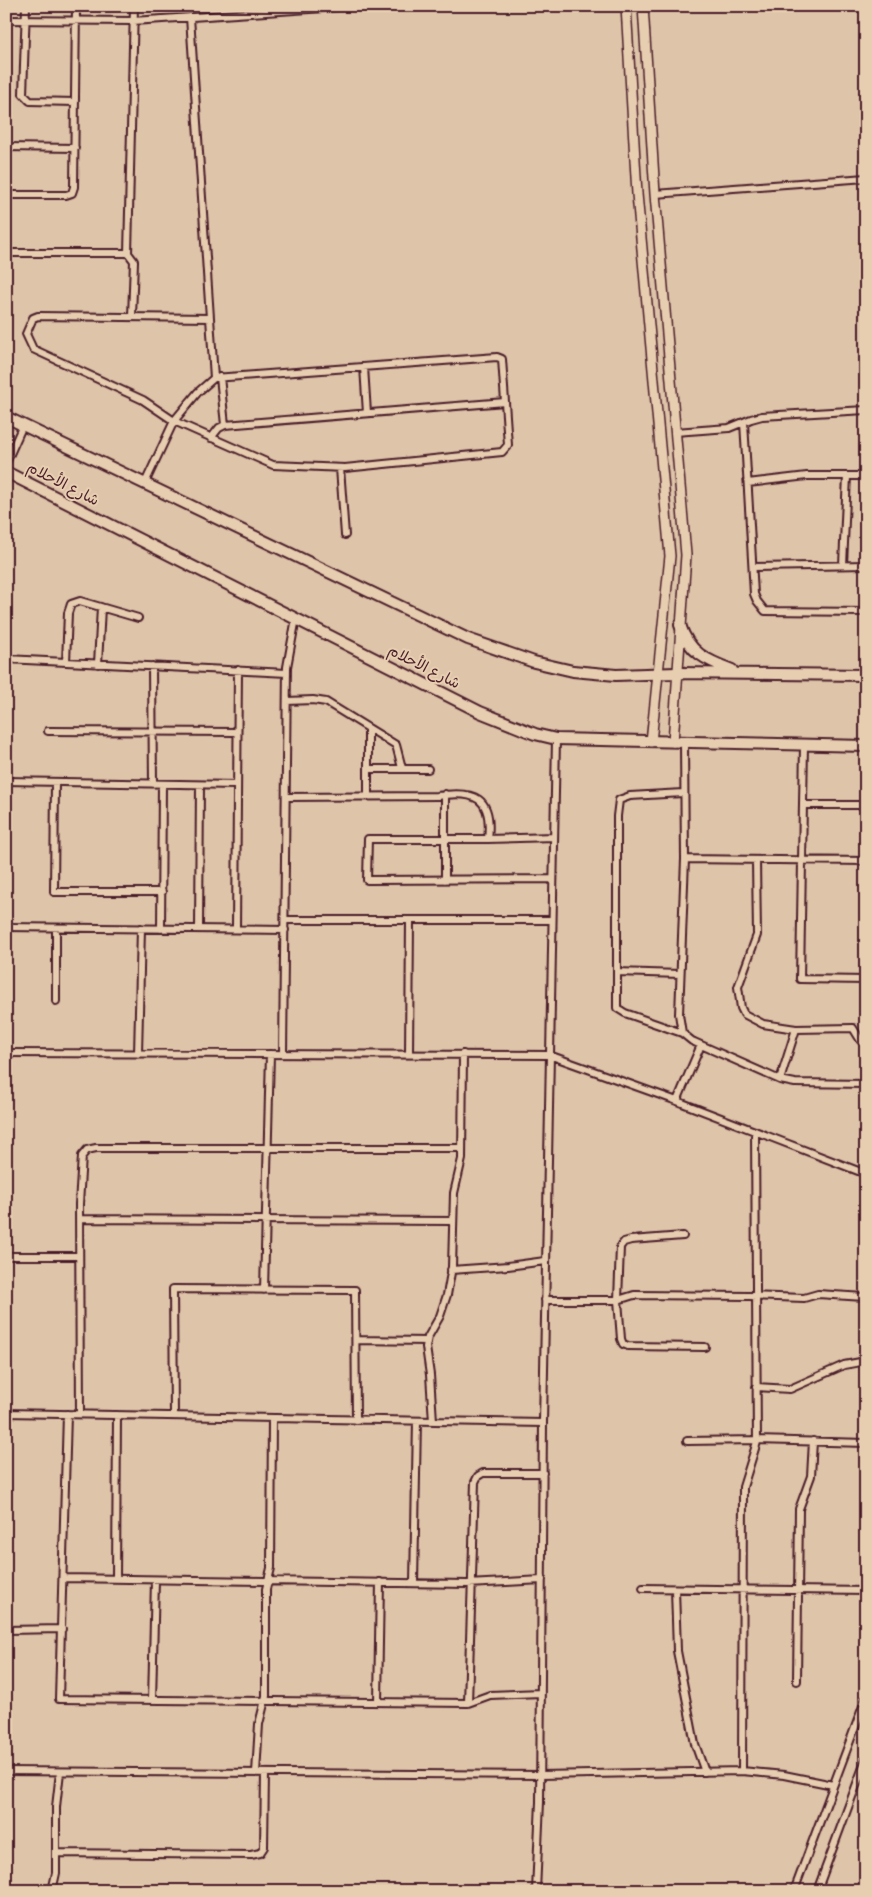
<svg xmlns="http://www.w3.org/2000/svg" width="872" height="1897" font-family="Pangolin,'Playpen Sans Arabic',sans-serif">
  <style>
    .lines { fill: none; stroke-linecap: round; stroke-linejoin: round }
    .minor-casing { stroke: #4a1f2b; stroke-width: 10 }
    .secondary-casing { stroke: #4a1f2b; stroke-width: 12 }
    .primary-casing { stroke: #4a1f2b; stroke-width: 14 }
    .minor { stroke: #e8ceb0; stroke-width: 6 }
    .secondary { stroke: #e8ceb0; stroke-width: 9 }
    .primary { stroke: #e8ceb0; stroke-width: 10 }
    .labels { text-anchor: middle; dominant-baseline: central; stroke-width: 4; stroke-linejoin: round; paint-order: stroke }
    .street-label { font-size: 15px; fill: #4a1f2b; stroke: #e8ceb0 }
  </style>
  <rect width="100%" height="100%" fill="#dec4a8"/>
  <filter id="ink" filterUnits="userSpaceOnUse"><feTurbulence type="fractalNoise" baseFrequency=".02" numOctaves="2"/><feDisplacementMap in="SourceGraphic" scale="10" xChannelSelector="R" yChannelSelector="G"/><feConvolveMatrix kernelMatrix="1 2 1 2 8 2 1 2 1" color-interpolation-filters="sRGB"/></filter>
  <g filter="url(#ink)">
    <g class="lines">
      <defs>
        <path id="minor" d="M26,6L23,94L30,101L75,102
          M190,17L214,378
          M6,20L133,21L353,6
          M6,147L75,148
          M655,194L866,178
          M6,195H66L72,193L74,187L76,6
          M6,253H128L134,6
          M128,253L134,261L132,317
          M364,367L367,413
          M220,377L225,425
          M744,422L754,594L757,601L765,611L866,612
          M675,432L729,428L751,419L762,416L866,410
          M211,438L219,428L225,425L505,402
          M6,463L23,425
          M340,468L345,535
          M145,483L174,421L198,392L214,378L497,357L502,359L508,445L502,452L345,468L273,465L174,421L143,400L33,349L26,334L33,318L38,316L210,318
          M748,483L807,476H866
          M843,565L847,476
          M753,567L866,565
          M6,659L287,673
          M66,662L68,613L71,604L80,601L138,618
          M98,664L101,607
          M152,666L153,784
          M287,701L313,700L326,702L396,745L402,768
          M48,731L237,732
          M684,743L685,859L679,1014L682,1033L692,1041L780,1080L795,1083L866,1084
          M804,745L800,979L866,980
          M368,769H428
          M6,781L237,785
          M55,782L54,892H162
          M368,796V728
          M286,797L437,796C475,790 493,797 488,839
          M803,805H866
          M685,859L866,861
          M756,860L757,935L738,987L741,1008L744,1014L763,1024L796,1029L853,1028L861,1041H866
          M553,879L367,880L368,839H488L554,837
          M445,880V794
          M285,920H552
          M6,927L285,930
          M56,928V1001
          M161,929L162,784
          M199,929L200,785
          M236,929L238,670
          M617,972L680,974
          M682,1033L625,1013L617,1008V816L619,800L630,796L683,793
          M6,1053L549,1055L677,1101L866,1174
          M138,1054L141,928
          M283,1054L287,667L296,618
          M409,1054L410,920
          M780,1080L796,1029
          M677,1101L701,1045
          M79,1219L453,1221
          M683,1236L631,1240L624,1242L620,1247L618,1300L621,1339L623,1344L628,1346L705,1347
          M6,1256H79
          M451,1270L508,1266L545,1261
          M264,1290L270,1054
          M545,1300H618L634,1295L749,1296L804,1298L818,1294L864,1297
          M356,1340L427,1341
          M756,1387L790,1389L844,1365L866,1361
          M6,1413L543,1423
          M67,1414L59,1699L468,1703L490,1695L541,1693
          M80,1414L79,1204L82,1156L87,1150L96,1148H462
          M174,1416L173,1289L355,1290L356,1420
          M433,1421L430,1375L426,1347L428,1337L440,1316L447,1295L452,1267L454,1193L462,1159L463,1054
          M687,1441L757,1440L866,1443
          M63,1578L467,1584L542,1580
          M116,1579L117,1415
          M414,1583L417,1421
          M643,1588L866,1591
          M675,1589L677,1651L695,1744L705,1772
          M6,1630L62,1629
          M797,1681L799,1509L811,1476L813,1441
          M152,1700L155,1580
          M378,1702L380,1582
          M468,1703L475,1482L478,1476L483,1473H543
          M6,1771L541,1775L742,1771L784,1775L833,1785
          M742,1771L743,1487L757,1442L755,1131
          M256,1773L259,1724L266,1696V1589L271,1568L272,1418
          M56,1853L251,1855L260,1853L264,1847L265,1773
          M52,1891L56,1873V1807L60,1772
          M536,1891L540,1802L543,1423L556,739
          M794,1891L866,1698
          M817,1891L866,1759"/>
        <path id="secondary" d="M626,6L637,194L670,556L651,742
          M643,6L655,194L686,555L673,742"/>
        <path id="primary" d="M6,417L468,639L534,662L573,671L616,675L676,673L866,675
          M6,472L480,712L535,734L556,739L866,746
          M680,625C689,653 706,660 732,670"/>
      </defs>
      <use href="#minor" class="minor-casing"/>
      <use href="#secondary" class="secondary-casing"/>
      <use href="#primary" class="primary-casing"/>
      <use href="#minor" class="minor"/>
      <use href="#secondary" class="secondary"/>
      <use href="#primary" class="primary"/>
    </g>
  </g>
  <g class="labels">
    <g class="street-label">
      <text transform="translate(63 484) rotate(27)">شارع الأحلام</text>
      <text transform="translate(424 667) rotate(27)">شارع الأحلام</text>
    </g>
  </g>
  <rect width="872" height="1897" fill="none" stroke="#e8ceb0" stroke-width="25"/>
  <rect x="12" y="12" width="847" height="1872" fill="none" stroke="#4a1f2b" stroke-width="2" filter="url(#ink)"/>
</svg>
